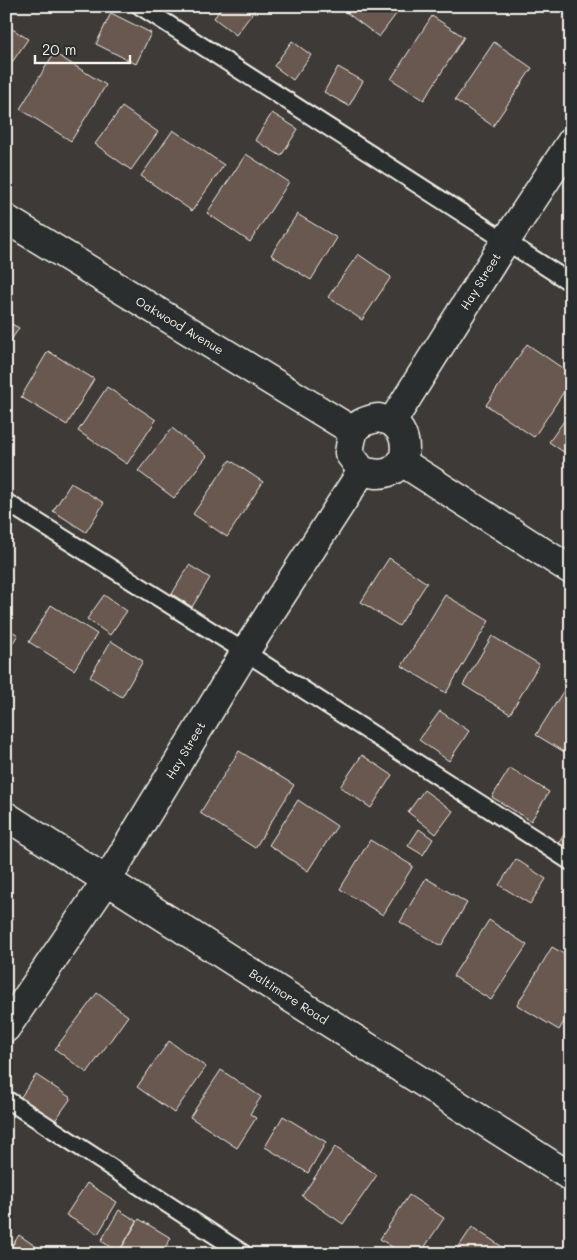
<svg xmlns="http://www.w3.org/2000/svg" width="577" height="1260" font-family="Mali,sans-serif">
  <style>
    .building { fill: #685850; stroke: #f4f1e8 }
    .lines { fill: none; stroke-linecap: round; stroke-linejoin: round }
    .lane-casing { stroke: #f4f1e8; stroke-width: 20 }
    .street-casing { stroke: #f4f1e8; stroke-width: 31 }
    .lane { stroke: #2a2d2e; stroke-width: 16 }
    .street { stroke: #2a2d2e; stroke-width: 28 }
    .labels { text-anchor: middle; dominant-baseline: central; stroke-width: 4; stroke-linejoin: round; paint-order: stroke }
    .street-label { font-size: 12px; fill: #f4f1e8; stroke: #2a2d2e }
  </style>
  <rect width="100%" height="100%" fill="#3d3a38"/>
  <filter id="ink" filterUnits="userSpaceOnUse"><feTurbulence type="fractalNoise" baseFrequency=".02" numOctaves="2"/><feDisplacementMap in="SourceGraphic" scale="10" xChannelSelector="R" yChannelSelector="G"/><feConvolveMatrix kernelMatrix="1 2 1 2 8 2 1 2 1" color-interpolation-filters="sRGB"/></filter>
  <g filter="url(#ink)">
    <path class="building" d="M223,6H256L257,7L236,35L214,18Z
      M318,6H331L327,12Z
      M346,6H402L379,37L343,10Z
      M111,13L151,33L136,64L96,44Z
      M432,16L464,37L424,100L391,79Z
      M6,25L28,39L6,71Z
      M292,41L311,55L293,80L274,66Z
      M494,42L532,68L493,126L455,100Z
      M54,53L106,85L71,141L20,109Z
      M338,67L363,81L349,106L324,92Z
      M122,107L158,132L131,170L95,144Z
      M272,113L298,129L281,156L255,140Z
      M173,130L224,165L192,211L141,176Z
      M246,154L289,182L250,242L207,213Z
      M297,214L337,238L311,280L271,255Z
      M358,254L391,277L362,320L328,297Z
      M6,321L19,328L6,348Z
      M527,344L571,374V381L534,437L486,405Z
      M48,351L94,379L67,425L21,397Z
      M107,387L156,420L127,464L78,431Z
      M571,411V457L549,442Z
      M172,428L207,456L174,498L138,471Z
      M230,460L263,482L227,537L193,514Z
      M71,483L104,503L86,532L53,511Z
      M389,558L427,583L399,626L361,602Z
      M189,565L210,578L192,607L172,594Z
      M104,595L127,611L110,635L87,619Z
      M445,595L489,621L446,693L402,666Z
      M51,605L97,634L74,670L29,642Z
      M6,627L18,635L6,653Z
      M492,636L539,664L510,714L463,685Z
      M111,641L143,661L122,697L90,677Z
      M564,690L571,694V756L536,735Z
      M440,711L469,731L449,761L419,740Z
      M239,751L294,785L255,848L200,813Z
      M362,755L392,775L371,808L340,787Z
      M510,768L549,792L531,821L492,797Z
      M424,790L453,811L436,834L408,812Z
      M298,800L337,826L308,871L269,845Z
      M571,824V852L558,844Z
      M419,829L433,839L423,855L408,846Z
      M370,840L413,866L383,915L340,889Z
      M516,859L546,879L530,904L499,885Z
      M426,878L467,903L441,946L400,922Z
      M489,920L527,945L491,1000L453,976Z
      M552,947L571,958V1010L559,1030L517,1005Z
      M97,993L128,1016L87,1073L55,1049Z
      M169,1041L206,1067L174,1113L137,1087Z
      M221,1070L261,1097L250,1114L256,1118L237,1148L190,1117Z
      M36,1075L71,1098L52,1125L18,1101Z
      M283,1116L326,1142L308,1173L265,1147Z
      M335,1147L377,1175L343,1224L302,1196Z
      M87,1183L117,1202L98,1234L66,1215Z
      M409,1195L444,1218L420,1254H403L380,1239Z
      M119,1210L137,1221L119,1252L101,1241Z
      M139,1219L171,1238L161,1254H118Z
      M6,1220L13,1225L6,1235Z
      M472,1227L504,1248L500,1254H454Z
      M19,1235L47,1254H7Z"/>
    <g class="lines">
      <defs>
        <path id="lane" d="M140,6L571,283
          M6,502L245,652L571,862
          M6,1099L244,1254"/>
        <path id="street" d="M6,219L353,431
          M378,418C383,419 389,420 393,423C409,435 410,464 389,472C379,476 371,473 362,471L349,453C353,429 353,423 378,418Z
          M392,422L505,242L571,142
          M402,462L571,570
          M6,816L571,1177
          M6,1028L107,880L245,652L362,471"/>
      </defs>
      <use href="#lane" class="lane-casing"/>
      <use href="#street" class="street-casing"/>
      <use href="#lane" class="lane"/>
      <use href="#street" class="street"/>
    </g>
  </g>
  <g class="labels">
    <g class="street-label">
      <text transform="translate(480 281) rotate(-58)">Hay Street</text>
      <text transform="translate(180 325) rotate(31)">Oakwood Avenue</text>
      <text transform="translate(185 750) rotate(-59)">Hay Street</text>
      <text transform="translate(289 996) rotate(33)">Baltimore Road</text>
    </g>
  </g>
  <rect width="577" height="1260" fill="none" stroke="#2a2d2e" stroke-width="25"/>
  <rect x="12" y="12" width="552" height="1235" fill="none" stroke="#f4f1e8" stroke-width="2" filter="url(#ink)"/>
  <path d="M35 55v8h95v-8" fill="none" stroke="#f4f1e8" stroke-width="2.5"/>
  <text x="42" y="55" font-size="15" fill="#f4f1e8" stroke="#2a2d2e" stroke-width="4" paint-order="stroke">20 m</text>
</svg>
